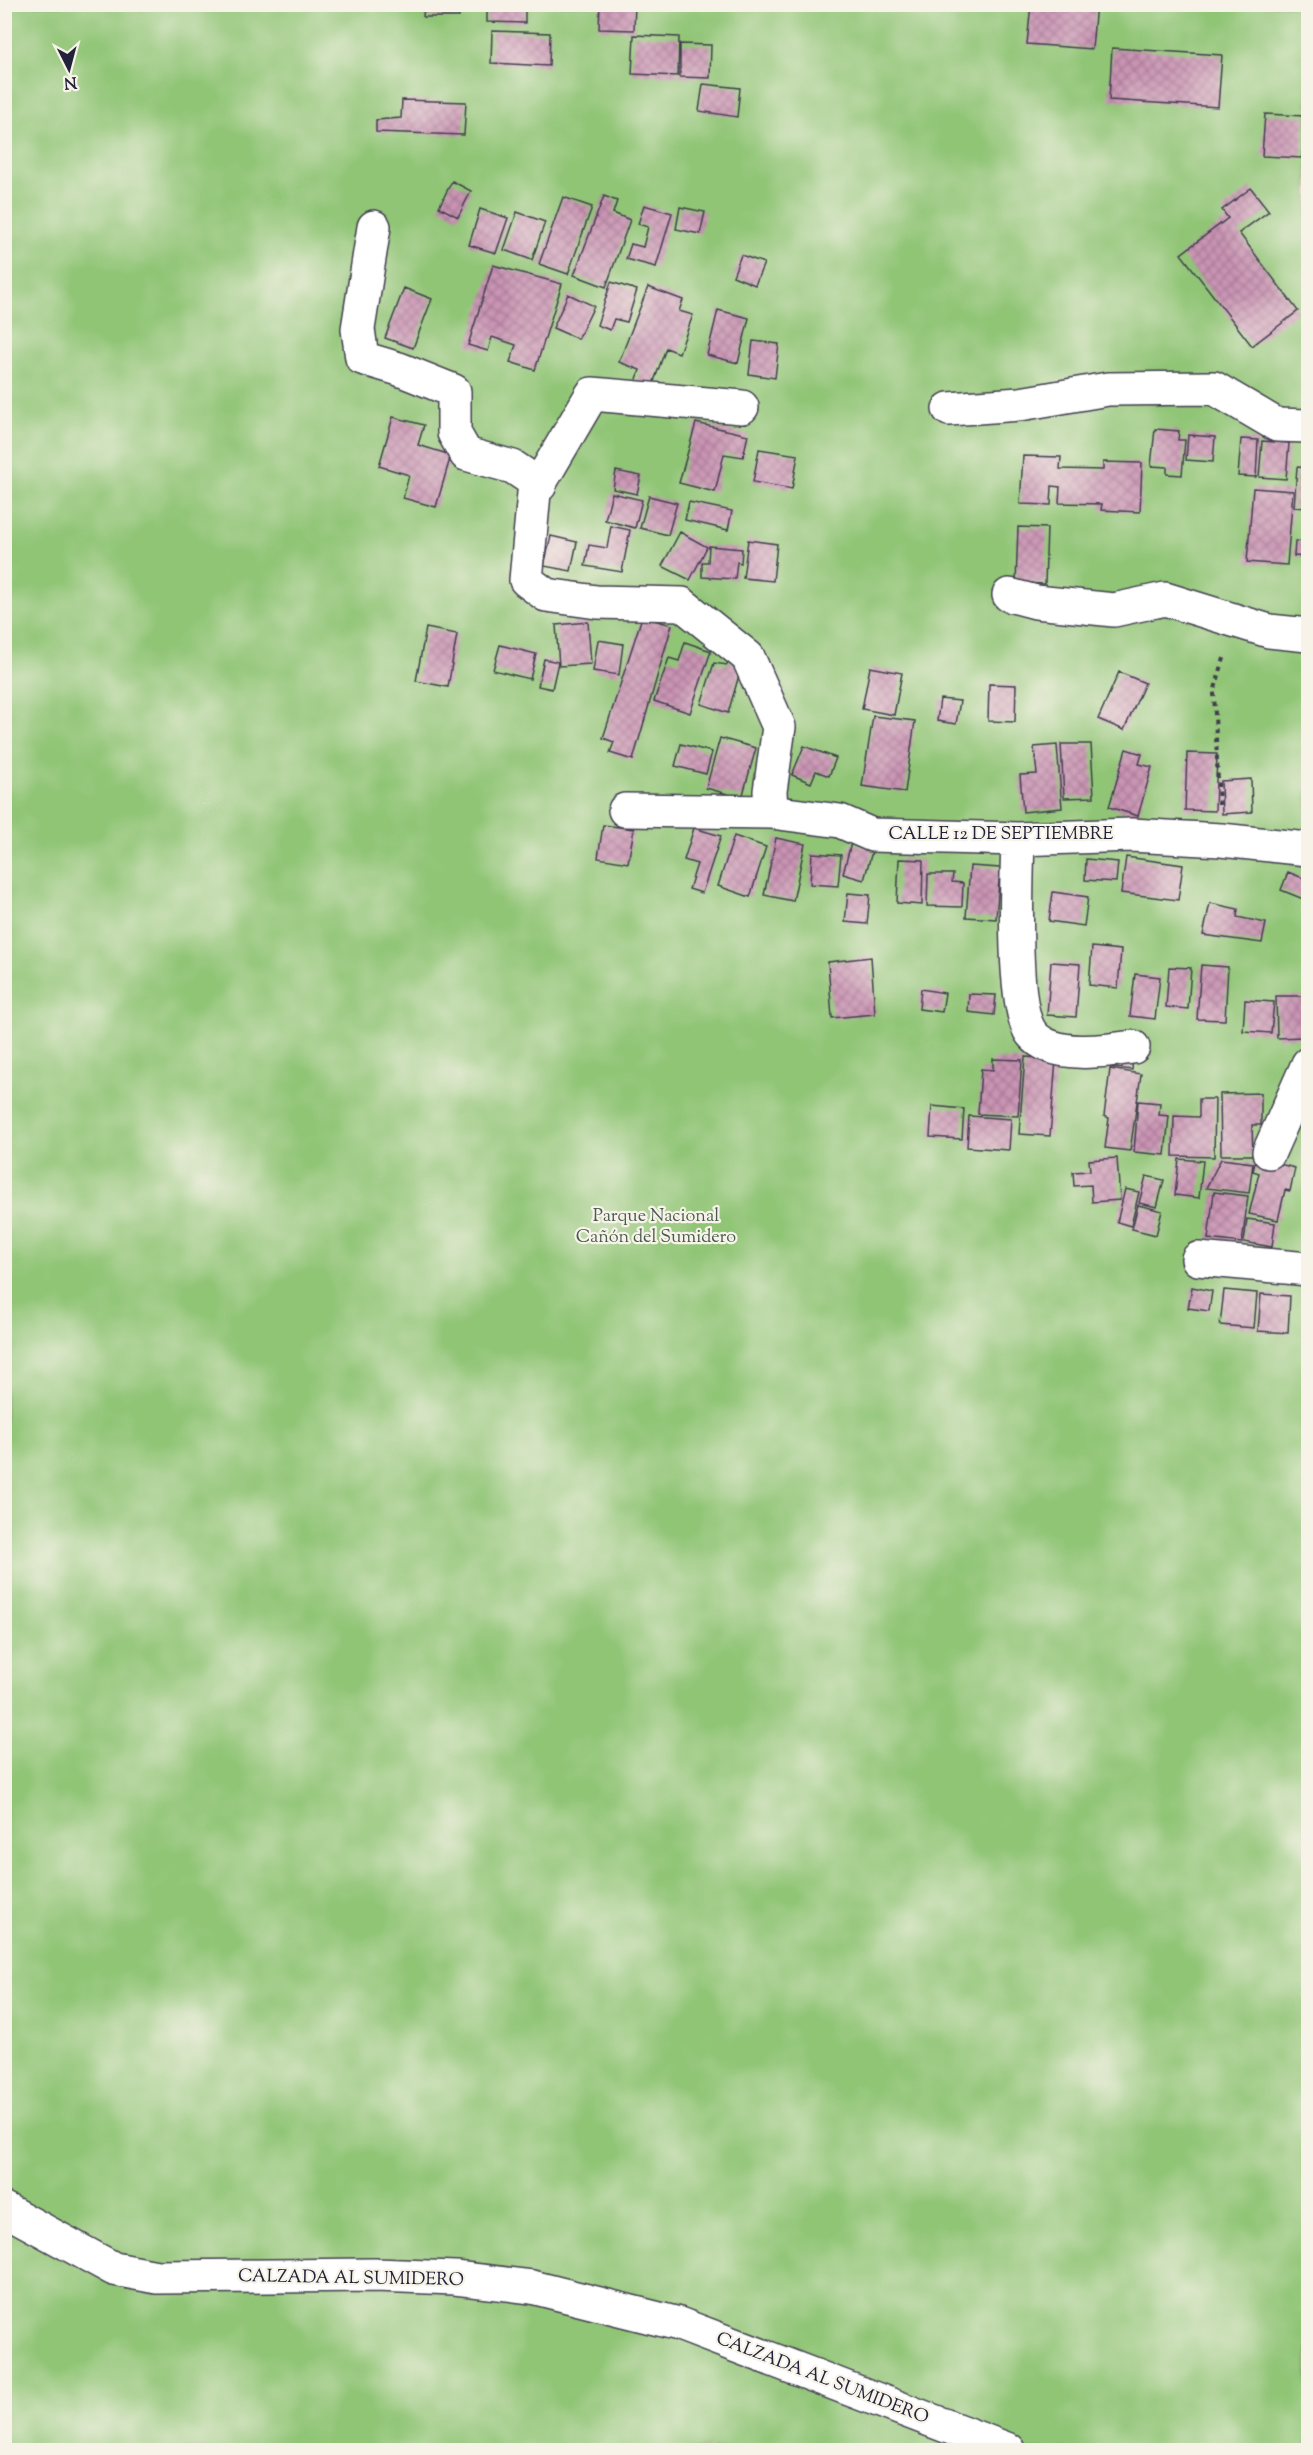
<svg xmlns="http://www.w3.org/2000/svg" width="1313" height="2455" font-family="'Sorts Mill Goudy',serif">
  <style>
    .park { fill: #90c576; stroke: #597458; stroke-width: 1.5 }
    .building { fill: url(#building-cross-hatch) }
    .lines { fill: none; stroke-linecap: round; stroke-linejoin: round }
    .minor-casing { stroke: #403e4e; stroke-width: 36 }
    .secondary-casing { stroke: #403e4e; stroke-width: 36 }
    .path { stroke: #403e4e; stroke-width: 4; stroke-dasharray: 4.5 4.5; stroke-linecap: butt }
    .minor { stroke: #fff; stroke-width: 33 }
    .secondary { stroke: #fff; stroke-width: 33 }
    .labels { text-anchor: middle; dominant-baseline: central; stroke-width: 4.5; stroke-linejoin: round; paint-order: stroke }
    .street-label { font-size: 18px; fill: #22223b; stroke: #f7f3e8 }
    .park-label { font-size: 18px; fill: #485b50; stroke: #f7f3e8 }
  </style>
  <defs>
    <pattern id="building-cross-hatch" width="8" height="8" patternUnits="userSpaceOnUse" patternTransform="scale(1.5)"><rect width="8" height="8" fill="#ca94b4"/><path d="M0 0l8 8M0 8l8-8" fill="none" stroke="#a47894"/></pattern>
  </defs>
  <rect width="100%" height="100%" fill="#f7f3e8"/>
  <filter id="ink" filterUnits="userSpaceOnUse"><feTurbulence type="fractalNoise" baseFrequency=".0167" numOctaves="2"/><feDisplacementMap in="SourceGraphic" scale="12" xChannelSelector="R" yChannelSelector="G"/><feConvolveMatrix kernelMatrix="1 2 1 2 8 2 1 2 1" color-interpolation-filters="sRGB"/></filter>
  <filter id="wash" filterUnits="userSpaceOnUse"><feTurbulence type="fractalNoise" baseFrequency=".008" numOctaves="4" result="noise"/><feDisplacementMap in="SourceGraphic" scale="24" xChannelSelector="R" yChannelSelector="G"/><feGaussianBlur stdDeviation="1.35" result="paint"/><feColorMatrix in="noise" values="0 0 0 0 0 0 0 0 0 0 0 0 0 0 0 0 0 1.4 0 .05"/><feComposite in="paint" operator="in"/></filter>
  <g filter="url(#wash)">
    <rect width="100%" height="100%" fill="#ecddba"/>
    <path class="park" d="M5,5H1308V2450H5Z"/>
    <g id="blocks">
      <path class="building" d="M424,4H460L459,17H423Z
        M487,4H525V23L487,22Z
        M600,4H635L634,30L599,29Z
        M1031,4H1096L1092,49L1027,44Z
        M492,31L550,33L549,66L491,63Z
        M634,35L679,37L678,76L632,74Z
        M680,44L711,45L710,78L680,77Z
        M1112,48L1222,55L1218,107L1109,100Z
        M703,84L740,88L737,117L699,111Z
        M402,100L466,102L464,135L376,132V120L401,118Z
        M1265,114L1305,116L1302,158L1262,156Z
        M452,181L471,191L458,217L439,207Z
        M1251,188L1269,211L1239,233L1298,311L1252,346L1181,254L1228,218L1222,210Z
        M604,196L617,201L613,213L630,220L606,287L574,275Z
        M563,197L592,207L568,274L539,264Z
        M644,205L672,213L656,267L626,259L631,244L643,247L648,227L638,224Z
        M680,207L705,212L700,234L676,229Z
        M480,209L508,218L496,253L469,245Z
        M517,212L545,222L532,260L504,250Z
        M741,255L764,263L755,285L733,276Z
        M493,265L562,284L535,370L510,362L516,345L492,337L488,351L468,345Z
        M611,282L637,290L627,322L614,319L610,330L597,325Z
        M648,287L683,300L679,311L693,315L679,353L666,348L652,387L636,382L640,370L619,362Z
        M404,288L432,299L413,348L385,338Z
        M568,294L594,306L578,339L553,328Z
        M718,310L749,318L738,363L707,355Z
        M753,341L779,344L775,378L749,374Z
        M393,417L424,425L418,445L451,455L436,507L403,498L409,475L379,466Z
        M696,423L748,435L743,457L724,454L715,492L679,483Z
        M1155,429L1179,431L1178,440H1185L1182,475L1167,474V467L1151,466Z
        M1188,435L1215,437L1213,462L1186,460Z
        M1241,439L1258,440L1256,477L1238,476Z
        M1262,441L1289,443L1286,479L1259,477Z
        M759,449L798,455L792,489L753,482Z
        M1023,456L1061,457L1060,469L1103,470V462L1142,463L1140,512L1101,510L1102,504L1059,503L1060,487L1052,486L1051,505L1020,504Z
        M1297,467L1308,468V508L1294,507Z
        M616,471L641,476L637,494L613,489Z
        M1253,488L1293,491L1287,565L1247,562Z
        M612,493L642,500L635,528L605,520Z
        M649,496L677,503L668,535L640,528Z
        M689,502L732,511L728,530L685,520Z
        M611,526L630,530L622,572L585,566L589,545L607,548Z
        M1018,527L1047,528L1045,584L1016,583Z
        M680,532L707,547L690,580L662,566Z
        M551,536L577,542L571,571L544,566Z
        M748,540L777,544L773,581L743,578Z
        M1295,541L1308,542L1307,557L1294,556Z
        M709,546L742,549L741,563L737,562L735,579L702,577V562H708Z
        M642,617L672,625L633,760L610,753L614,742L603,738Z
        M588,622L591,664L559,666L556,625Z
        M426,628L457,634L448,687L416,681Z
        M598,640L623,644L619,675L593,671Z
        M685,642L711,651L690,713L654,701L669,658L679,661Z
        M500,645L536,654L530,679L493,670Z
        M544,659L558,662L552,689L538,686Z
        M728,661L742,665L728,713L701,704L714,663L727,665Z
        M870,667L902,673L894,715L862,709Z
        M1119,672L1145,683L1124,730L1098,719Z
        M989,684L1016,685L1015,722L988,721Z
        M940,699L960,701L956,724L937,721Z
        M873,716L915,721L905,792L862,786Z
        M720,738L756,748L742,798L706,788Z
        M681,744L712,752L706,774L675,766Z
        M1061,744H1091L1094,797L1064,798Z
        M1057,745L1062,808L1023,812L1020,775L1037,774L1034,747Z
        M804,746L836,758L829,776L816,771L811,783L792,775Z
        M1126,749L1142,754L1139,764L1152,767L1138,816L1109,807Z
        M1187,753L1217,754L1215,811L1185,810Z
        M1251,779L1252,812L1222,814L1221,781Z
        M603,825L634,829L628,863L598,858Z
        M694,828L721,836L702,893L689,889L697,864L684,860Z
        M734,836L766,847L750,897L718,886Z
        M776,838L805,844L793,901L764,895Z
        M851,843L873,848L864,880L843,874Z
        M812,853L841,855L838,886L810,884Z
        M1126,857L1183,865L1178,900L1121,893Z
        M899,859L923,860L922,905L897,903Z
        M1086,859L1118,862L1116,882L1085,880Z
        M970,866L1000,868L996,919L966,917Z
        M1288,872L1308,880V901L1281,890Z
        M928,874H953L952,882L963,883L962,907L927,906Z
        M1053,892L1088,897L1084,926L1049,921Z
        M848,893L870,895L867,924L845,922Z
        M1210,903L1238,909L1237,917L1266,923L1262,943L1203,935Z
        M1092,947L1121,950L1118,988L1089,985Z
        M871,957L875,1014L832,1018L828,962Z
        M1051,962L1080,964L1076,1017L1047,1015Z
        M1201,965L1228,967L1225,1020L1197,1019Z
        M1169,967L1191,968L1188,1009L1166,1007Z
        M1135,974L1160,977L1155,1019L1130,1016Z
        M921,989L945,993L942,1012L919,1009Z
        M969,994L996,995L994,1015L968,1012Z
        M1276,996H1303V1037L1277,1038Z
        M1245,1000L1274,1002L1271,1033L1243,1031Z
        M1110,1054L1133,1057L1132,1070L1108,1067Z
        M1025,1057L1056,1059L1050,1136L1019,1134Z
        M993,1059L1022,1060L1018,1116L978,1114L981,1069L993,1070Z
        M1110,1069L1141,1074L1130,1151L1105,1148L1109,1118L1104,1116Z
        M1261,1093V1125H1252L1253,1155H1221L1220,1094Z
        M1199,1099H1215L1214,1157L1173,1156L1174,1116L1199,1117Z
        M1138,1101L1160,1103L1159,1115L1169,1116L1165,1155L1134,1152Z
        M932,1106L964,1109L962,1139L930,1137Z
        M969,1116L1011,1119L1009,1150L967,1147Z
        M1308,1125V1155L1301,1154Z
        M1117,1158L1120,1200L1092,1202L1091,1185L1074,1186L1073,1172L1090,1171L1089,1160Z
        M1256,1158L1295,1168L1290,1191L1285,1190L1278,1220L1249,1214L1259,1173L1253,1171Z
        M1179,1159L1203,1161L1199,1198L1175,1195Z
        M1221,1159L1253,1163L1249,1193L1206,1188Z
        M1146,1176L1164,1180L1157,1207L1139,1203Z
        M1125,1189L1139,1192L1131,1226L1117,1222Z
        M1214,1192L1248,1196L1242,1243L1208,1239Z
        M1138,1205L1162,1211L1156,1235L1132,1229Z
        M1247,1219L1275,1223L1272,1247L1244,1242Z
        M1192,1287L1212,1291L1209,1311L1188,1308Z
        M1224,1290L1257,1293L1254,1328L1220,1325Z
        M1261,1294L1290,1296L1288,1333L1258,1331Z"/>
    </g>
  </g>
  <g filter="url(#ink)">
    <use href="#blocks" fill-opacity="0" stroke="#403e4e" stroke-width="1.5"/>
    <g class="lines">
      <defs>
        <path id="minor" d="M374,227L358,329L362,358L399,369L454,391V433L466,454L513,467L540,485
          M742,407L592,394L534,493L526,580L546,595L597,602L682,604L748,657L779,727L770,791L771,812
          M949,409L1020,404L1108,389L1214,388L1277,425L1308,426
          M1009,595L1036,602L1114,610L1165,599L1269,631L1308,635
          M625,810L771,812L840,821L872,835L1018,839L1131,835L1221,840L1308,849
          M1018,839C1017,876 1011,1008 1032,1034C1052,1059 1106,1051 1133,1047
          M1269,1152L1308,1064
          M1198,1259L1308,1269"/>
        <path id="secondary" d="M4,2209L114,2269L157,2277L375,2275L455,2278L532,2287L679,2324L1009,2450"/>
      </defs>
      <use href="#minor" class="minor-casing"/>
      <use href="#secondary" class="secondary-casing"/>
      <path class="path" d="M1219,805L1214,692L1225,655"/>
      <use href="#minor" class="minor"/>
      <use href="#secondary" class="secondary"/>
    </g>
  </g>
  <g class="labels">
    <g class="street-label">
      <text x="1001" y="835">CALLE 12 DE SEPTIEMBRE</text>
      <text transform="translate(351 2279) rotate(1)">CALZADA AL SUMIDERO</text>
      <text transform="translate(822 2379) rotate(21)">CALZADA AL SUMIDERO</text>
    </g>
    <g class="park-label">
      <text x="656" y="1217">Parque Nacional<tspan x="656" dy="21">Cañón del Sumidero</tspan></text>
    </g>
  </g>
  <rect width="1313" height="2455" fill="none" stroke="#f7f3e8" stroke-width="24"/>
  <g transform="translate(69 69) rotate(174)" stroke="#f7f3e8" stroke-width="4.5" paint-order="stroke">
  <path d="M0-4.5L10 22L0 15L-10 22Z" fill="#22223b"/>
  <text y="-9" font-size="16" font-weight="bold" text-anchor="middle" fill="#22223b">N</text>
  </g>
</svg>
